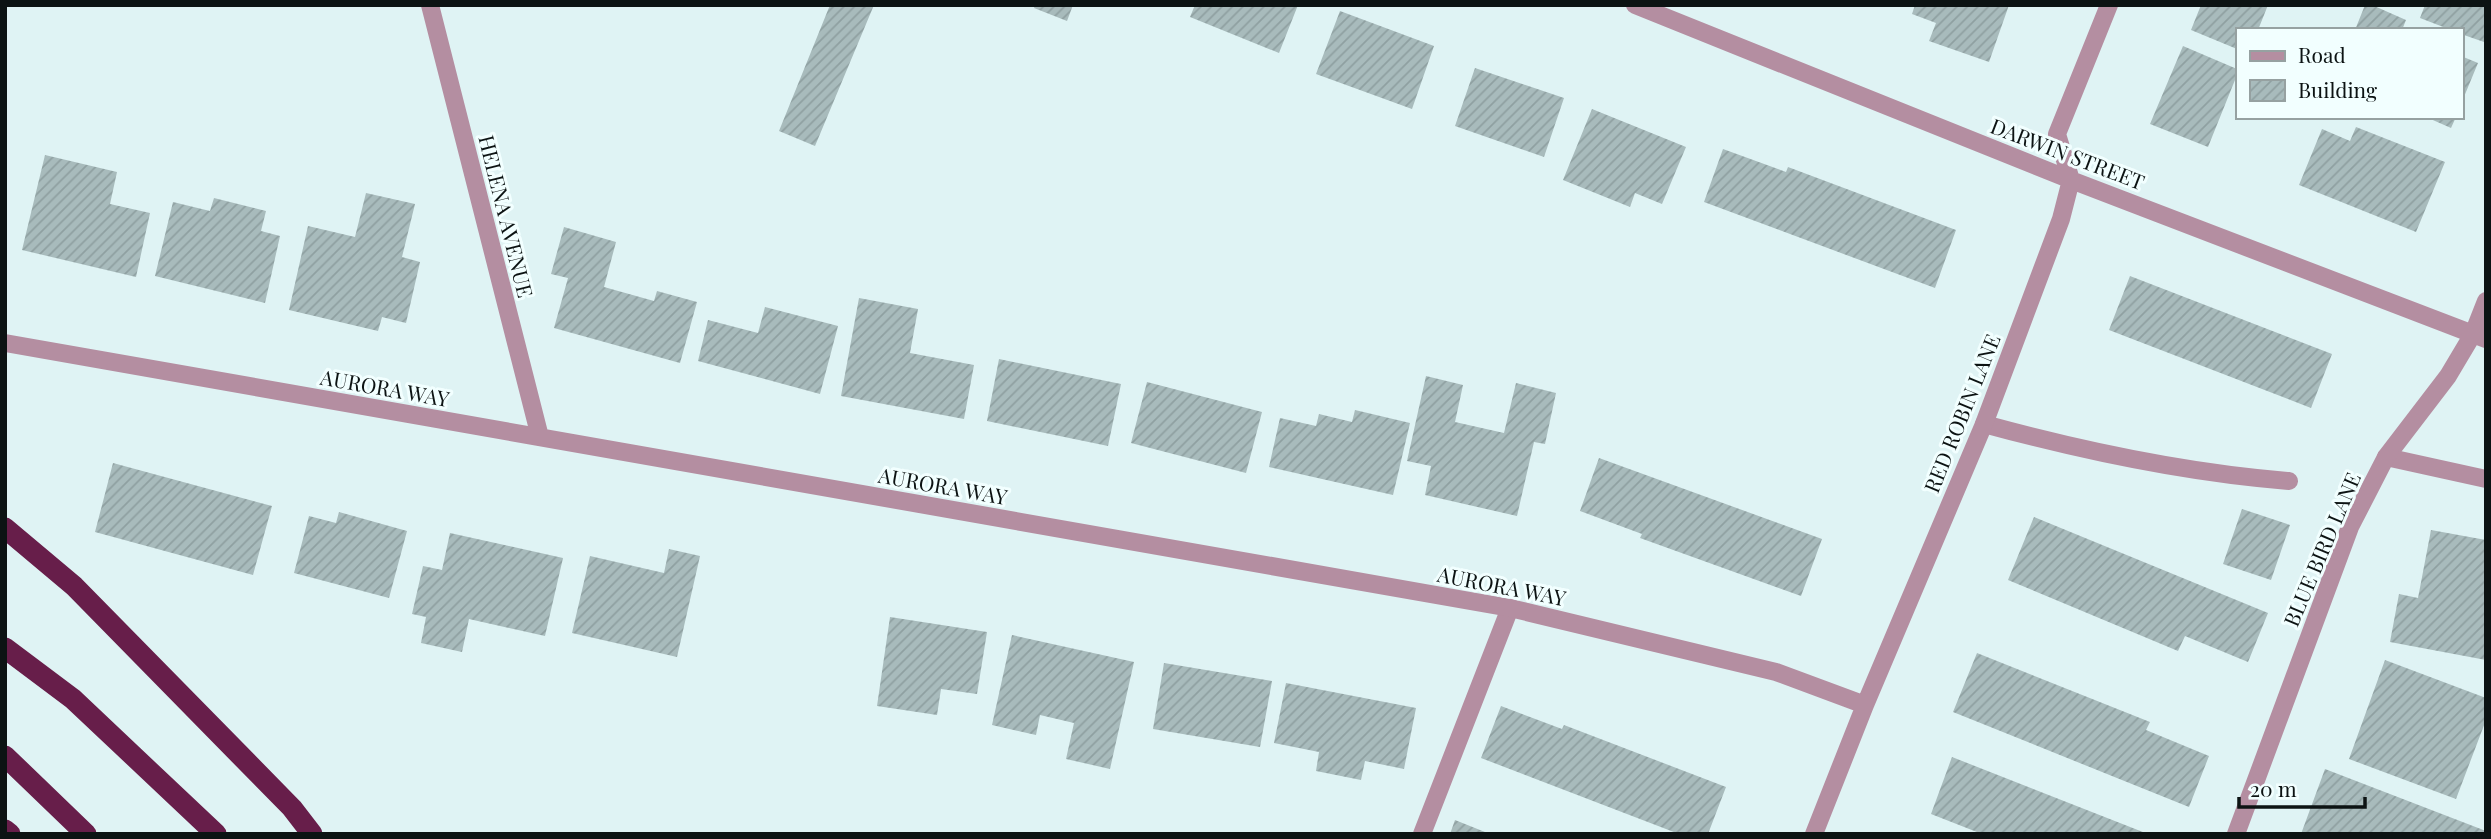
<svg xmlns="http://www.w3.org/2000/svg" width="2491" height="839" font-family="'Playfair Display',serif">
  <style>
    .building { fill: url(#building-hatch) }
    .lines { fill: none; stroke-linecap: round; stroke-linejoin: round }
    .lane { stroke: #b48ea1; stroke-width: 18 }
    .street { stroke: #b48ea1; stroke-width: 18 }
    .highway { stroke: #671e4a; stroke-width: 21 }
    .labels { text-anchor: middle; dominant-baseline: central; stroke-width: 6; stroke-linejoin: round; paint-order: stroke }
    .street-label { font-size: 21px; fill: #0c1313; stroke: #f2ffff }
  </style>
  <defs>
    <pattern id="building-hatch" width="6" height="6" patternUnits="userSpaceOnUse" patternTransform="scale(1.75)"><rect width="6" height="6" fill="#a8bbbc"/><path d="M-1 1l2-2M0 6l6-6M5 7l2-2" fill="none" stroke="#8fa0a1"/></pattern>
  </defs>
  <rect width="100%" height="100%" fill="#dff3f4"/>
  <path class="building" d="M830,5H874L815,146L779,131Z
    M1035,5H1073L1067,21L1034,8Z
    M1195,5H1298L1279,53L1190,17Z
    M1915,5H2009L1989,62L1929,41L1936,23L1912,14Z
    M2201,5H2268L2258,30H2237V49L2191,30Z
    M2365,5H2372L2406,20L2402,30H2355Z
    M2425,5H2486L2484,42L2461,34V30H2451L2420,18Z
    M1340,11L1434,46L1412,109L1316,74Z
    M2183,46L2237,69V75L2208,147L2150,124Z
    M2461,56L2478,63L2461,104Z
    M1475,68L1564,98L1544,157L1455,126Z
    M1592,109L1686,147L1662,204L1635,193L1630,207L1563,180Z
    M2426,117H2456L2451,128Z
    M2356,127L2445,162L2416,232L2299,185L2322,129L2350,141Z
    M1723,149L1786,172L1788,167L1956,230L1935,288L1704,202Z
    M45,155L117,172L110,204L150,213L136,277L22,250Z
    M366,193L415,204L402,257L420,262L406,323L382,317L378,331L289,310L308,226L355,237Z
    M214,198L266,211L261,231L280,236L265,303L155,276L173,202L210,211Z
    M564,227L616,242L604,287L654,301L657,291L697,302L680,363L554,328L568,278L551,274Z
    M2130,276L2332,354L2311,408L2109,330Z
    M859,298L918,309L910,353L974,365L964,419L841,396Z
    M765,307L838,326L820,394L698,361L708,320L758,333Z
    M999,359L1121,384L1108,446L987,421Z
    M1426,376L1463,385L1455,422L1504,433L1516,383L1556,393L1545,444L1534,442L1517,516L1425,495L1431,466L1407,461Z
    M1147,382L1262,412L1246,473L1131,443Z
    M1355,410L1410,423L1393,495L1269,467L1280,418L1316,426L1319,414L1352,422Z
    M1599,458L1822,539L1801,596L1640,538L1642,534L1580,511Z
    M113,463L272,506L253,575L95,532Z
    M2242,509L2290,525L2271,580L2223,564Z
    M339,512L407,531L389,598L294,573L309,516L336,523Z
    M2034,517L2268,613L2248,662L2185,636L2178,651L2008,580Z
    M2431,530L2486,540V660L2390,642L2399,594L2418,598Z
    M450,533L563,558L545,636L469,619L462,652L421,643L426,617L412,614L423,566L442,570Z
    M669,549L700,556L677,657L572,633L590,556L664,573Z
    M890,617L987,632L977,694L941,689L937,715L877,706Z
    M1012,635L1134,662L1110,769L1066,759L1074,723L1040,715L1036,735L992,725Z
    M1977,653L2150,722L2146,730L2209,756L2189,807L1953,712Z
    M2385,660L2486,698V720L2456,799L2349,759Z
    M1164,663L1272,681L1260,747L1153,729Z
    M1286,683L1416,708L1404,769L1365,761L1361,780L1316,771L1319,752L1274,743Z
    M1501,706L1562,729L1564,725L1726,787L1708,834H1679L1481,758Z
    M1952,757L2148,834H1982L1931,814Z
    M2325,769L2486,831V834H2301Z
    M1455,820L1490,834H1450Z"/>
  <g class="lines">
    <path class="lane" d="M1984,424C2083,451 2186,473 2289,481
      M2386,457L2486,479
      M1422,834L1510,608"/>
    <path class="street" d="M430,5L540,437
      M1635,5L2071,180L2486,339
      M5,343L1510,608L1776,672L1865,705
      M1814,834L1865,705L1984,424L2061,219L2071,180L2057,134L2109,5
      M2236,834L2350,527L2386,457L2448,376L2473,334L2486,301"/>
    <path class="highway" d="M5,528L74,586L292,808L312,834
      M5,648L73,699L216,834
      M5,756L86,834
      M5,830L10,834"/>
  </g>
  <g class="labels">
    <g class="street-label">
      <text transform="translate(2068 153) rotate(21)">DARWIN STREET</text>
      <text transform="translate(507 216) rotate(76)">HELENA AVENUE</text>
      <text transform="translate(385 387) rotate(10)">AURORA WAY</text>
      <text transform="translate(1961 413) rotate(-68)">RED ROBIN LANE</text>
      <text transform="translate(943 485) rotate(10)">AURORA WAY</text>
      <text transform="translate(2321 549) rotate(-67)">BLUE BIRD LANE</text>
      <text transform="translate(1502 585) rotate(11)">AURORA WAY</text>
    </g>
  </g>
  <rect width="2491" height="839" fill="none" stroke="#0c1313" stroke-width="14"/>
  <rect x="2236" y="28" width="228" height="91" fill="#f2ffff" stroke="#96a1a1" stroke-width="2"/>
  <rect x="2250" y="51" width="35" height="10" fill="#b48ea1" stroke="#96a1a1" stroke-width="2"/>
  <text x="2298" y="63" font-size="21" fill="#0c1313">Road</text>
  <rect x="2250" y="80" width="35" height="21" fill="url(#building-hatch)" stroke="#96a1a1" stroke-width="2"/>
  <text x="2298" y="98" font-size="21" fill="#0c1313">Building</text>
  <path d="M2239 797v10h126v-10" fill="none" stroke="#0c1313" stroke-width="3.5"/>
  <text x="2250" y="797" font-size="21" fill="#0c1313" stroke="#f2ffff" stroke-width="5" paint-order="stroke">20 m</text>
</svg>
